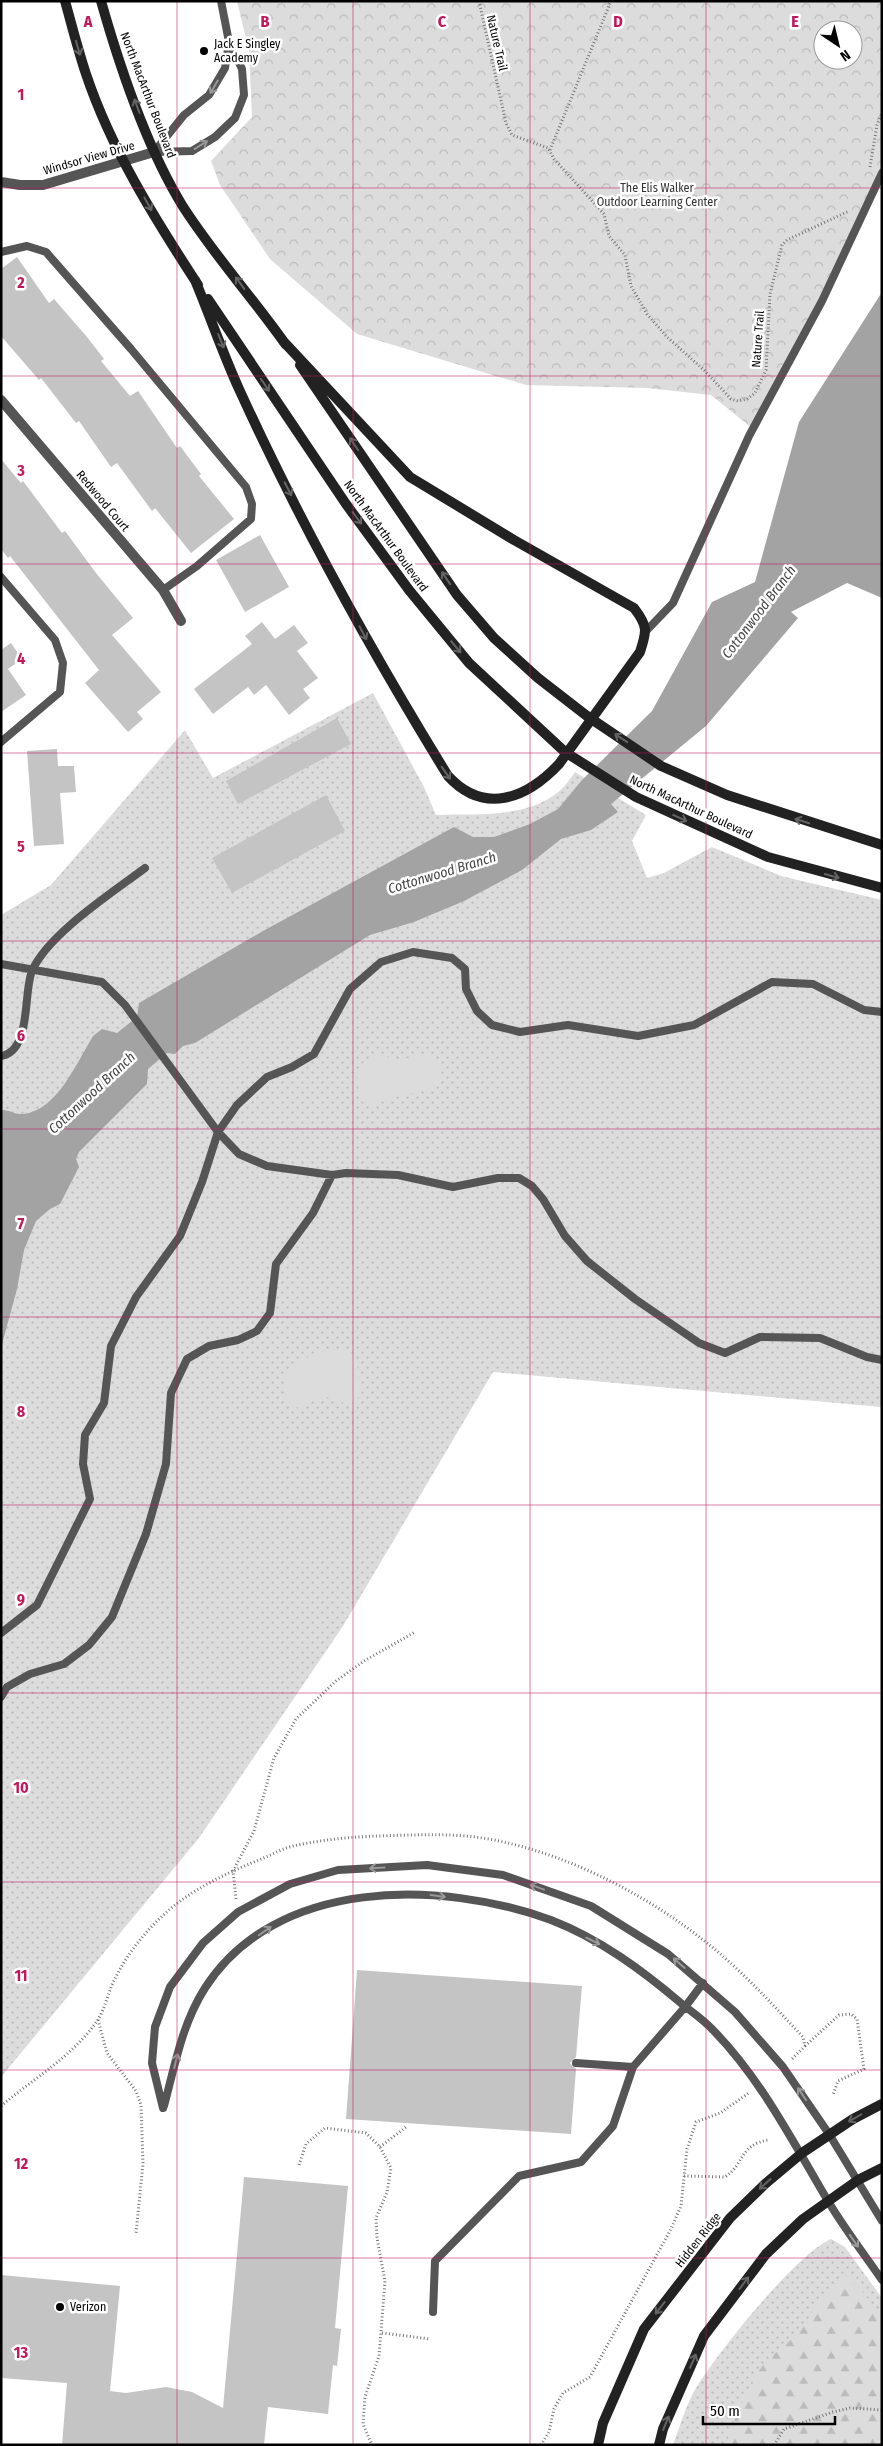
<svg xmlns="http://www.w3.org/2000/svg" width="883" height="2446" font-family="'Fira Sans Condensed',sans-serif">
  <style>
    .grass { fill: url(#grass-dots) }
    .forest { fill: url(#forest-firs) }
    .park { fill: url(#park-crowns); fill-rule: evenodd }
    .pitch { fill: #dcdcdc }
    .water { fill: #a3a3a3 }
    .building { fill: #c4c4c4 }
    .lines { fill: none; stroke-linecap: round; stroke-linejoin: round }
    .path { stroke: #777; stroke-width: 3; stroke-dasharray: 1 2.5; stroke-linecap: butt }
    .service { stroke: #555; stroke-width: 8 }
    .minor { stroke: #555; stroke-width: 10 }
    .secondary { stroke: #222; stroke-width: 10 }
    .oneway { stroke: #646464 }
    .oneway2 { stroke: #999 }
    .grid { fill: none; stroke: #c2185b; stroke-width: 1; stroke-opacity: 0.55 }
    .poi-dot { fill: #000; stroke: #fff; stroke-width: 2 }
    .labels { text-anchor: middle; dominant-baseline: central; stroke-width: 5; stroke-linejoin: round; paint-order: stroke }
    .street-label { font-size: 12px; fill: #000; stroke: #fff }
    .poi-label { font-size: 12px; fill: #000; stroke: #fff; text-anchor: start }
    .park-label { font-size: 12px; fill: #333; stroke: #fff }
    .water-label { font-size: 14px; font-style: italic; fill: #444; stroke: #fff }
    .grid-label { font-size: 16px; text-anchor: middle; font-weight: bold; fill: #c2185b; stroke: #fff; stroke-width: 5; stroke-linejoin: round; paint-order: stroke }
  </style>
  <defs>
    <pattern id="grass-dots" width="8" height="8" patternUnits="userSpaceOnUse" patternTransform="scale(1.25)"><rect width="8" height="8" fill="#dcdcdc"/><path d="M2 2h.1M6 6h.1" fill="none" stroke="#bbb" stroke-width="1.8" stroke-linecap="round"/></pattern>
    <pattern id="forest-firs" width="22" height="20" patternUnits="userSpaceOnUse" patternTransform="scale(1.25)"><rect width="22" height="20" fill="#dcdcdc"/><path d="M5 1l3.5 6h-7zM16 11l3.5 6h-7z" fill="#bbb"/></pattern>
    <pattern id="park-crowns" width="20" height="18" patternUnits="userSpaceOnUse" patternTransform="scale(1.25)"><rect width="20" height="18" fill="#dcdcdc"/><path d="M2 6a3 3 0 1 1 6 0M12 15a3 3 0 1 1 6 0" fill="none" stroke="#bbb"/></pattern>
  </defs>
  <rect width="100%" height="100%" fill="#fff"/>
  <path class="grass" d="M373,693L424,787L436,815C477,813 523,819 557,793C564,788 570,779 575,772L646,815L632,841L647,878L664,873L712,847L781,876L882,900V1407L493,1372L343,1626L199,1838L1,2077V915L51,885L185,730L213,778Z
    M831,2239L845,2247L882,2298V2445H673C680,2426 686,2405 696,2388C718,2352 795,2255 831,2239Z"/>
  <path class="forest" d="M849,2276L882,2316V2445H726C733,2423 747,2386 761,2368C770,2355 786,2346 797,2334C815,2314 821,2284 849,2276Z"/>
  <path class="park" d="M237,1H882V173L834,277L753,429L711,395L647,388L526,385L357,334L270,259L220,185L211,161L252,117L249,51ZM823,30H853V60H823Z"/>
  <path class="pitch" d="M422,1054L432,1056C457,1088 421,1091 399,1096C386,1098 378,1106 365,1105C354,1087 352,1059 379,1055C384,1055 386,1057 391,1059C400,1061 412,1057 422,1054Z
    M335,1349L349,1353L357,1362L360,1392L357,1400L349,1405L332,1398L321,1397L300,1408C291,1406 287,1402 285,1393C279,1364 314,1353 335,1349Z"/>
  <path class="water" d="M882,292V598L847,583L791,612L798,618L706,726L611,804L618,812L591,830L561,839L522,870L464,901L414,922L370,935L195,1043L183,1046L175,1054L167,1053L148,1069L147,1084L79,1152L76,1159L79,1167L60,1204L50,1209L36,1221L24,1250L17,1289L1,1348V1110C8,1109 16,1115 23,1114C57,1111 77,1062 93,1036L102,1029L117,1033L137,1017L139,1003L263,931L454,827L473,837H494L530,824L558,809L582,780L652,711L712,602L755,582L799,422Z"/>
  <path class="building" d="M17,257L49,303L54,299L87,337L104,359L101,361L130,396L138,391L177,448L180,446L201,474L199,476L234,519L191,553L155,508L152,511L117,463L111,467L79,421L76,423L41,378L39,380L1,336V269Z
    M1,459L21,483L23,481L62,533L65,531L96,573L133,618L112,635L161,692L137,712L143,719L128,732L85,683L99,670L10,556L8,558L1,549Z
    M260,535L289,587L245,612L216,560Z
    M262,622L275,639L294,625L308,643L297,651L318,678L303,689L310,698L289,715L266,685L254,695L248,687L213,714L194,689L252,644L245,636Z
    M11,643L22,659L8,669L26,695L1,712V650Z
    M337,718L351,744L238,804L226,781Z
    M57,749L58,766H74L76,792L60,793L64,844L34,846L27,751Z
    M326,795L345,831L232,893L212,858Z
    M357,1970L582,1986L576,2057L570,2063L576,2069L571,2134L346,2119Z
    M244,2177L348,2186L335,2328L341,2329L337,2366L333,2365L328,2414L268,2407L264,2445H62L67,2383L1,2378V2275L120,2286L110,2391L126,2393L166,2387L192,2392L223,2408Z"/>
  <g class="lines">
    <path class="path" d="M479,1L506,123L512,135L548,148L554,159L604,214L609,236L625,255L631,286L647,314L667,337L705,371L731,399L738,401L747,399L755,393L766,370L770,294L782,245L787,240L849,211
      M550,150L611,1
      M870,167L877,125L882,113
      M236,1899L233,1871L254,1831L274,1758L296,1719L336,1681L364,1661L415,1632
      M98,2020L107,2053L136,2091L141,2105L143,2164L136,2233
      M805,2046L839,2015L851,2014L857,2019L864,2069L838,2081L833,2095
      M1,2106C33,2079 73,2056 97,2021C104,2011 107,1997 112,1985C126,1954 148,1927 175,1905C202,1884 234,1870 266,1857C275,1853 284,1848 293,1846C320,1840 349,1837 376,1836C417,1835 458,1832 499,1841C575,1857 652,1898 712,1947C745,1974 774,2006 803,2037L805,2046L792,2059
      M380,2147L406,2127
      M299,2165L306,2144L325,2128L366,2133L380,2147L391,2168L387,2192L376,2218L377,2238L385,2281L379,2356L365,2397L363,2424L372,2445
      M684,2176L725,2177C745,2164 739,2145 768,2140
      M382,2333L430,2339
      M541,2445L549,2432L554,2409L563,2393L590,2377L671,2229L681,2206L687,2149L696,2122L720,2113L750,2092
      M774,2445L784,2429L833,2412L850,2408L882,2410"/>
    <path class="service" d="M154,152L192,151L215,137L235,118L244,95L242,69L229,42L221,1
      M154,152L184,115L209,95L225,68L229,42
      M1,252L27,246L46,252L131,349L246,487L252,504L251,519L197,566L163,590
      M1,577L55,640L63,663L60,692L1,742
      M646,631L673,603L749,436L822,301L882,173
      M1,964L102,982L125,1005L218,1132L239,1154L267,1166L332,1175L346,1173L398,1175L453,1187L498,1178H519L532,1186L543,1199L565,1236L587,1261L635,1299L699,1343L725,1353L760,1337L820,1338L867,1357L882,1360
      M1,1056C32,1051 23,992 32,971C48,934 112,893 145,868
      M1,1633L37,1605L90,1499L83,1464L85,1435L104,1403L111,1346L136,1297L180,1236L202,1182L218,1132L237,1105L267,1077L292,1067L314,1054L350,989L381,962L413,952L452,958L465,969L466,989L477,1011L492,1025L520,1032L568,1025L638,1036L694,1025L772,982L813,984L864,1010L882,1012
      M1,1697L7,1687L30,1674L64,1664L89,1645L112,1617L146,1534L166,1464L171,1393L187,1359L209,1346L238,1340L257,1331L270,1313L276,1264L313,1213L332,1175
      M576,2063L633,2067
      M164,2106C175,2065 182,2024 205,1988C276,1877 441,1880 551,1920C600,1939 642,1970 682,2004C692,2012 704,2020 713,2030C761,2079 793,2142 828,2201C844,2228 864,2254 882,2280
      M163,2108L152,2063L155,2027L170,1987L203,1943L238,1912L290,1884L338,1870L427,1865L503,1875L591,1906L668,1954L735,2012L783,2067L829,2134L882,2221
      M433,2312L435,2261L519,2176L581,2162L613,2126L633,2067L685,2007L703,1983"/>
    <path class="minor" d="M1,182L20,185H43L154,152
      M1,400L163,590L181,621"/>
    <path class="secondary" d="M65,1C72,26 78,50 86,74C111,149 155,219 198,285
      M101,1C120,68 146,146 182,205C213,254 253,298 286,345
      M195,280C210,316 223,354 239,389C300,523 371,651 448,776C484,815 526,799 559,764L640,652C647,631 648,626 634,608L514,540L410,477L283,341
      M208,299L346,504L409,590L469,663L565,752L636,797L768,857L882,888
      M300,365L457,595L494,638L538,678L587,716L661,766L727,795L882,845
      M598,2445L603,2423L644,2329L730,2218L765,2184L802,2153L853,2119L882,2104
      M659,2445L663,2429L704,2336L766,2254L803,2219L858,2180L882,2168"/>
  </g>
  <defs><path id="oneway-shaft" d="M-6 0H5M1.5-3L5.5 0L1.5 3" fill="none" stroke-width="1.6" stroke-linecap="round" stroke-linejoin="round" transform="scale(1.25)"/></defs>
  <g class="oneway">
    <use href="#oneway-shaft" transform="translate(78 48) rotate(74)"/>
    <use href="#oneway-shaft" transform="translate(137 106) rotate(-110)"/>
    <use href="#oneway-shaft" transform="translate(148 204) rotate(61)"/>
    <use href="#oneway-shaft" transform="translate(240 283) rotate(-126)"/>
    <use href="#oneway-shaft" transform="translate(221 341) rotate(68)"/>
    <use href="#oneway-shaft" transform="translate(265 385) rotate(56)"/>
    <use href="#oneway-shaft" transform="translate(354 444) rotate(-124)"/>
    <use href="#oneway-shaft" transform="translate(288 489) rotate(63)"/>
    <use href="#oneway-shaft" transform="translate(357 518) rotate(53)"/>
    <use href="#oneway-shaft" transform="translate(446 578) rotate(-124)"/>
    <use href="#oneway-shaft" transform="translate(363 633) rotate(62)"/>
    <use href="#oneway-shaft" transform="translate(456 647) rotate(50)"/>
    <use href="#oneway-shaft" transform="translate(621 738) rotate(-147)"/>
    <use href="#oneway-shaft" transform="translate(446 773) rotate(55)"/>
    <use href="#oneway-shaft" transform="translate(680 818) rotate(25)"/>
    <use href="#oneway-shaft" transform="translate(802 821) rotate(-162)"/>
    <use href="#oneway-shaft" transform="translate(832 876) rotate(16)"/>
    <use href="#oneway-shaft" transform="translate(855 2118) rotate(150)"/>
    <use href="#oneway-shaft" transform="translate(765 2184) rotate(138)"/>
    <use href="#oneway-shaft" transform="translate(744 2283) rotate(-53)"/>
    <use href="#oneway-shaft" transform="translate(660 2308) rotate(128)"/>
    <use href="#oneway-shaft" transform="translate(693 2361) rotate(-66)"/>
    <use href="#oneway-shaft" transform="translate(666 2423) rotate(-68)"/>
  </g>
  <g class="oneway2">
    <use href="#oneway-shaft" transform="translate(214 87) rotate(120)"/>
    <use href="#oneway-shaft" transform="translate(201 145) rotate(-32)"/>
    <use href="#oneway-shaft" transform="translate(377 1868) rotate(177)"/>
    <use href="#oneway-shaft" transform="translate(537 1887) rotate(-160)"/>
    <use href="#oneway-shaft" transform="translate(438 1896) rotate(8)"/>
    <use href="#oneway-shaft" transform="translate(265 1931) rotate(-35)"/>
    <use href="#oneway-shaft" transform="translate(593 1941) rotate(26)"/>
    <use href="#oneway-shaft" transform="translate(679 1963) rotate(-139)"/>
    <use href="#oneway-shaft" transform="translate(176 2061) rotate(-76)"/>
    <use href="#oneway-shaft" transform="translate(802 2094) rotate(-124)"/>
    <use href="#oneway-shaft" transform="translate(854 2241) rotate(55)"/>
  </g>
  <path class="grid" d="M177,1V2445M353,1V2445M530,1V2445M706,1V2445M1,188H882M1,376H882M1,564H882M1,753H882M1,941H882M1,1129H882M1,1317H882M1,1505H882M1,1693H882M1,1882H882M1,2070H882M1,2258H882"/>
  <g class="poi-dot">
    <circle cx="204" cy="51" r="5"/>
    <circle cx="60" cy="2307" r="5"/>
  </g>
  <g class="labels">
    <g class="street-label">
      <text transform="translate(497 43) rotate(77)">Nature Trail</text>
      <text transform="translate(148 95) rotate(69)">North MacArthur Boulevard</text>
      <text transform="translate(89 158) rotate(-16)">Windsor View Drive</text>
      <text transform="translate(758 339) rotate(-86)">Nature Trail</text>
      <text transform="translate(103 501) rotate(50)">Redwood Court</text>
      <text transform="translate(386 536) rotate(54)">North MacArthur Boulevard</text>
      <text transform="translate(691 807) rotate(25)">North MacArthur Boulevard</text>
      <text transform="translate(698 2240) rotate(-52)">Hidden Ridge</text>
    </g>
    <g class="poi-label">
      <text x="214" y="44">Jack E Singley<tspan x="214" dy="14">Academy</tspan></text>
      <text x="70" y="2307">Verizon</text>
    </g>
    <g class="park-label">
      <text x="657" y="188">The Elis Walker<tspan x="657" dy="14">Outdoor Learning Center</tspan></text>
    </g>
    <g class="water-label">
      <text transform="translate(759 612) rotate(-53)">Cottonwood Branch</text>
      <text transform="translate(442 873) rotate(-17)">Cottonwood Branch</text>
      <text transform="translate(92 1093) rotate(-43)">Cottonwood Branch</text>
    </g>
  </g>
  <g class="grid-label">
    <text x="88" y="27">A</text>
    <text x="265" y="27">B</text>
    <text x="442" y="27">C</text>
    <text x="618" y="27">D</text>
    <text x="795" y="27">E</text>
    <text x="21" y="100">1</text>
    <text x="21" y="288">2</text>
    <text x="21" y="476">3</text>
    <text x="21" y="664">4</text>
    <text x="21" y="852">5</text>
    <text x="21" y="1041">6</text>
    <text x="21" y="1229">7</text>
    <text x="21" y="1417">8</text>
    <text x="21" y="1605">9</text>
    <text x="21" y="1793">10</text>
    <text x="21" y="1981">11</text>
    <text x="21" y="2169">12</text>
    <text x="21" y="2358">13</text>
  </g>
  <rect width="883" height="2446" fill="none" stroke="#000000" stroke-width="5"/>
  <g transform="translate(838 45) rotate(145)"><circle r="24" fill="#ffffff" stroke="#999999"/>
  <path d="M0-4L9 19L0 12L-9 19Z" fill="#000000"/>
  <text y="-8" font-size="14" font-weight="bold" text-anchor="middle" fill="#000000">N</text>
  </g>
  <path d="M703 2416v8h132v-8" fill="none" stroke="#000000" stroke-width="2.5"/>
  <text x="710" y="2416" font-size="15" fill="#000000" stroke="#ffffff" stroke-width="4" paint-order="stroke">50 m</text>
</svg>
